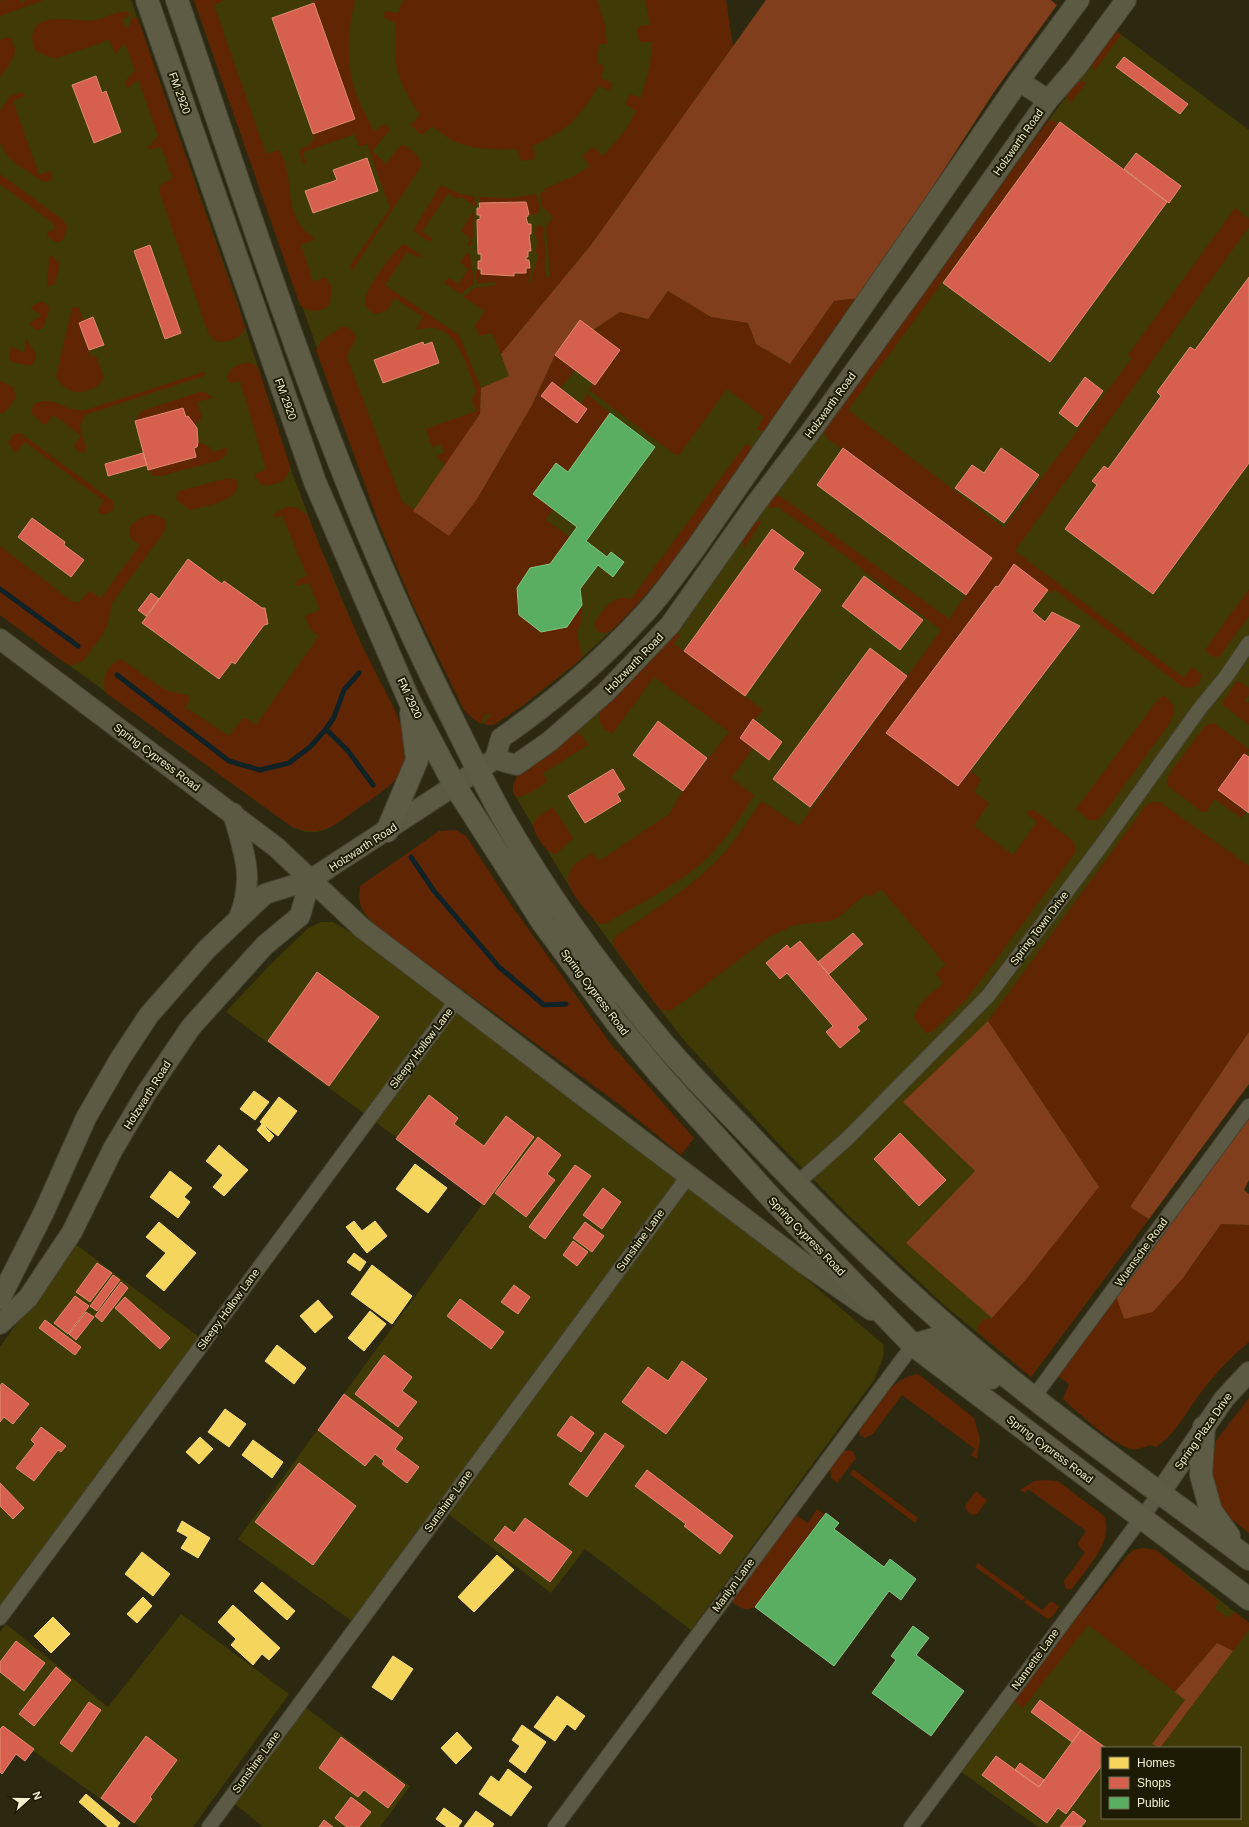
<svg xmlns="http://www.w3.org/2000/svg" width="1249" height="1827" font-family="Helvetica,sans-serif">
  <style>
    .built { fill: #403a06; fill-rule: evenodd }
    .green { fill: #602502 }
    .forest { fill: #813e1c }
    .homes { fill: #f6d55c; stroke: #f5dd7f }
    .shops { fill: #d6604d; stroke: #df8b75 }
    .public { fill: #5aae61; stroke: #88c283 }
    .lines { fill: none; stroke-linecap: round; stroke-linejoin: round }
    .stream { stroke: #102226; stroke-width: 5 }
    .street-casing { stroke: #454330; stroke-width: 16 }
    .secondary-casing { stroke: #454330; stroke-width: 22 }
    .primary-casing { stroke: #454330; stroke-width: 24 }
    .street { stroke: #5c5945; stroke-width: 14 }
    .secondary { stroke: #5d5a44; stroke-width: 20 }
    .primary { stroke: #5e5c45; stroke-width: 22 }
    .labels { text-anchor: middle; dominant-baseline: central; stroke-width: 4; stroke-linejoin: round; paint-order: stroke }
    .street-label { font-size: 11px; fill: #f3f0d2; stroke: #1d1b03 }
  </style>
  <rect width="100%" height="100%" fill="#2c2910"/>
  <path class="built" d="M0,0H131L237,301L287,459L317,539L360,642L402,728L374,797L331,827L318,832H306L292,827L0,615Z
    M194,0H726L733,47L591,245L808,374L693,532L642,598L614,628L573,666L522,706L494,725L479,723L464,710L414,607L381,529Z
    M1115,30L1249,130V1084L1031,1377L944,1305L847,1214L777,1142L683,1039L641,985L565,880L513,792L517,775L568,735L824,426Z
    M321,922H333L375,947L731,1215L884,1345L883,1358L874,1380L691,1630L585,1549L551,1593L447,1513L359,1626L238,1539L484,1202L226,1012L268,967L308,928Z
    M74,1243L199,1337L0,1606V1347Z
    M1143,1548L1156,1550L1249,1623V1827H1038L960,1771L1037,1666L1081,1615L1127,1556L1133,1550ZM1102,1748H1240V1818H1102Z
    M181,1614L289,1694L193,1827H140L0,1727V1632L6,1624L108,1707Z
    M302,1705L410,1786L380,1827H263L231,1801Z"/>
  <path class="green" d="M3,0H19L23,3L25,0H44L0,16V1Z
    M194,0H225L214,5L266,154L279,150C282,155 285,161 286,167C293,195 286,219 314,238V240L301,245L313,282L325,277C334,286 332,296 328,307C318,312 309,313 300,305Z
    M313,0H355C347,33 345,69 359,101C363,111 369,121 374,131L386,124L390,130L372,151L386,164L401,145C410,146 420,157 422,165L352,271L350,267L351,264L390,208L367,144L359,147L355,134L303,152L306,164L303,163L299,151L300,149L312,144L311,141L315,140L313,134L355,119Z
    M403,0H597L605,25L607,44H599L597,64L604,65L601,78L612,83L610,91L598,86C582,116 564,133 532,146L535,155L534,159L523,161L519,158L518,149C495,150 470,150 450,139C443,135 438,130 432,126L424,134H420L411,125L420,115C396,79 393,66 396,23L384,18L385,11L398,13Z
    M645,0H726L733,47L591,245L501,354L492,333L479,336L475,325L485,311L463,297L474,288L496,285V282L477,284L475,270H479L481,274L514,276V273L530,268L532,269L528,283L531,281L538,256L535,251L538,243L534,233L538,225L543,227L545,248L546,277H550L546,227L552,219L550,214L542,206L540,193L545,192L544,189L574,176L590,166L583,157L584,154L593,147L603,156L624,132L636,111L625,104L630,94L641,98L650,65L652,42H639L637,29L640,26L650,25Z
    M123,11L131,14L122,20L125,27L130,26L131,19L134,16L138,19L245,327C242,339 228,342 217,342L209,335L160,194L159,189L162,184L173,178L161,147L149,150L148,148L158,136L138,79L129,88L126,86V80L135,71L125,43L115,54L109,40L54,59L35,51C34,46 31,38 33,33C37,12 76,21 90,21C100,20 112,14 123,11Z
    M1115,30L1121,35L1095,70H1093L1092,61Z
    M6,37L10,38C22,52 9,65 0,77V40Z
    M1081,81L1086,83L1071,103L1067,97C1068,89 1074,84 1081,81Z
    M23,92L25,96L13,101L39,175L50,171L52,173V179L47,182L42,181L15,163L7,155L0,143V111L11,95Z
    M1051,120L1060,123L848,410L1004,528L1132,358L1128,355L1235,208L1249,219V227L1015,551L1184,678L1192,667L1201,674C1201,686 1193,689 1183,687L1055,590L1051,593L1014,565L998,587L995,586L886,733L957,786L970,770L981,780L974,792L989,803L974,826L1013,855L1037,822L1027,814L1028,811L1033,809L1073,841L1076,847L1075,853L966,1000L932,1032L926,1033L914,1018C918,1002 931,994 943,983L936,975L937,972L946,965L881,889L870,897L866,894L838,918L831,921L794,925L769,937L683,1002L670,1011L660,1009L614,947L613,940L617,935C648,914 680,895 707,870C729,851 745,824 762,801L799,826L941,630L819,536L776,506L772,509L768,506L774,495L780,496L949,619L992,558L828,439L824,432V426L1047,122Z
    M0,174L63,220L67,226L64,239L57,243L47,236V233L55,229L53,223L0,184Z
    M441,185L458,193L476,197V207L461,197L457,199L448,193L422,232L432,238L431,241H428L414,231L415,227Z
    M537,194L540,210L535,215L529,214L526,202L479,203V197L510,198Z
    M474,210V233L470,247L467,245L471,239L461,231Z
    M404,244L421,255L420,258L407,252L385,285L459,335L481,388L480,414L446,465L436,456L444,453L441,444L432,447L426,429L476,411L471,398L474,396L476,390C465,363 456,317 417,330L416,329L423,317L394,298L388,310L376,314C371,311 366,309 365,303C363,291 393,251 404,244Z
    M467,253L470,254L474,285L469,287L461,294L444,283L449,278L459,284L468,269L460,262Z
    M52,256L60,264L55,284L49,286H47L49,257Z
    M668,291L711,317L748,323L756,344L789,364L834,301L861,298L766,430L761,431L757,429L764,417L727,389L679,455H676L589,390L593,383L595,384L620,350L593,330L620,312L648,319Z
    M43,301L50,308L43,328L36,330L29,323L41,316L30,307Z
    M75,307L79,308L84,321L79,323L91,357L96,356C98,363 102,371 103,377C103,388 83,393 75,392C67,390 59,383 56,376L72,308Z
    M341,327H348L356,335C355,344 349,349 347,358L402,501L449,535C491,479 526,419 555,355L575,370L560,388L552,382L541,396L577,423L587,409L581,404L587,394L610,413L568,472L556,463L533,494L553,509L546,520L570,537L550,564L530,568L517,588L519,615L541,632L567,627L582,605V617L577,633L582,658L522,706L494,725H485L487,718L492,716L490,713L484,716L481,724L472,718L464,710L414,607L381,529L316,350L321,341Z
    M26,339L36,354L34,363L29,366L13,362L9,359L11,346L24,353Z
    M248,362L255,365L259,370L290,466C287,482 277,486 261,485L254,474L266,470L240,381L230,383L227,378C229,367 238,365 248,362Z
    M203,372L206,374L204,376L85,415L80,426L86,450L84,453L79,452L74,446L81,436L54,415L46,424H43L31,413L34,404C55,394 62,412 85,410Z
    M0,381L13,387L16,398L4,413H0Z
    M200,392H205L213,398L197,402L202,417L195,425L188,416L186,417L183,408L135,421L140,412L144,410Z
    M20,433L113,501V510L105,514H100L98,510L104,501L25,442L18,451L15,452L8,443L14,434Z
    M198,442L210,447L212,452L227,448L226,455L220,460L161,476H154L148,470L196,457L194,448L197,447Z
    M748,444L751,447V452C708,514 665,580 610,632L605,633L598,632L594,624C601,612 614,593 631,599L745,445Z
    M228,478L236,480L238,483C240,501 204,506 190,510L176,499L178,492L180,491Z
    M288,507H296L308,516C324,559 342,602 361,643C373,670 392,700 402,728C405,739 407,753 405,764C402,780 373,798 360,807C334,825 325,838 292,827L106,693C101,678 107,665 121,659L165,690L190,696V700L185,707L229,736L242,719L246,718L256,725L319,636L310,629L305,616L320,610L309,583L296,586L297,580L307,576L282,515L274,518L273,516L278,511Z
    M154,514L166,520V526L164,532L112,603L107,627L103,634L83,661L74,665L66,664L0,615V546L73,602H79L90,591L101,598L140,545C137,542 131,540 130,536C125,524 145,515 154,514Z
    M757,521H762L744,548L742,538L753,523Z
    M1249,589V616L1219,657H1213L1205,650Z
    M677,633L680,635L674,644L763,710L740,737L753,748L731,778L754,795C741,816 727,838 709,856C681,884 641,902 607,923L600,924L594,920C583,905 557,883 574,865C579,860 587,857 592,853L599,861L669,814L683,791L729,732L654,677L613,733C600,730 598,720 600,709L671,635Z
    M1236,682H1240L1249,688V695L1245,700L1249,703V725L1224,706V700Z
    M1164,696C1176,703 1176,711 1170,723L1101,817L1095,821L1087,819L1076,809L1159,698Z
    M1211,723L1217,725L1249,749L1247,756L1244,754L1218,790L1247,811L1241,818L1215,799L1206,812H1202L1168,786L1167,779L1170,773L1204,727Z
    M575,732L583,737L588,745L543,773L547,781L535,790L519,797L514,795C504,772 559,743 575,732Z
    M1152,802H1160L1249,866V1032L1130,1207L1149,1219L1031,1377L978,1332V1326L984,1319L992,1318L1099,1187L988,1021L1146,805Z
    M553,807L573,838L556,854C547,854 531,832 534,823C537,816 547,811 553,807Z
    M455,830L466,836L507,899L610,1043L694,1138L681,1155L620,1105L378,928C363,912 357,908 360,886L439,831Z
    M1221,1224L1249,1225V1342C1232,1356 1216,1373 1202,1391C1187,1410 1177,1433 1156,1447L1150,1445C1144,1447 1138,1450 1132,1449C1112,1445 1079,1413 1063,1399L1069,1384L1055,1374L1116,1295L1153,1312L1183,1278Z
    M918,1374L974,1418L980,1439L977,1459L971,1455L975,1449L902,1395L873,1434L865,1438L860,1435L859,1428C875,1407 891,1378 918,1374Z
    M1249,1398V1533L1220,1510L1211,1496L1212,1446Z
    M849,1450L853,1452L856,1458L837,1483L831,1478L830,1468L842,1451Z
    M853,1469L918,1518L915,1523L850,1474Z
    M1044,1480L1058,1481L1104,1516C1115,1541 1086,1568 1073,1588L1068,1590L1065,1587L1064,1581L1085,1552L1079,1547L1078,1543L1086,1531L1028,1489L1025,1493L1020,1490L1034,1481Z
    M976,1491L987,1500L977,1514L971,1515L967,1511L965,1506Z
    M817,1509L824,1514L755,1607C746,1611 742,1609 733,1603V1599L795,1515L808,1523Z
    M1143,1548L1156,1550L1218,1601L1215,1609L1228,1618L1235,1612L1249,1623V1630L1233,1651L1217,1643L1175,1692L1088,1625L1023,1708L1016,1702L1015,1696C1051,1648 1090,1603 1127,1556L1133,1550Z
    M978,1563L1025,1597L1022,1601L975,1567Z
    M1027,1599L1042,1610L1050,1602H1053L1059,1607L1052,1617L1048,1619L1024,1603Z"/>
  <path class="forest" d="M766,0H1051L1057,5L994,92L861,298L834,301L790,364L756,344L748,323L711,317L668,291L648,319L620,312L593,330L580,321L555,355L532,405L477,499L449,536L413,511L480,414L481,388L509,376L501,354L591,245Z
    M988,1021L1099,1187L1028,1277L992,1318L906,1243L975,1171L903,1102Z
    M1249,1032V1084L1149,1219L1130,1207Z
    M1249,1114V1180L1244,1190L1249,1194V1225L1221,1224L1183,1278L1153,1312L1124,1319L1116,1295Z
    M1217,1643L1233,1651L1160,1748L1152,1744L1185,1700L1175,1692Z"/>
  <path class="homes" d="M254,1091L269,1102L255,1120L240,1109Z
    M279,1097L297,1111L278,1136L260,1122Z
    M262,1124L274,1136L269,1142L257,1130Z
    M219,1145L248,1170L224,1196L213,1187L223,1175L206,1161Z
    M415,1164L447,1188L428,1213L396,1189Z
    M170,1171L192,1188L184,1197L190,1202L178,1218L150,1197Z
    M354,1221L362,1231L375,1221L387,1236L367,1253L346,1227Z
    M159,1222L196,1253L164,1291L146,1276L166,1253L146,1237Z
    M354,1253L366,1262L360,1271L347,1262Z
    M372,1265L412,1296L392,1324L351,1294Z
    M318,1300L333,1317L315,1333L300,1316Z
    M370,1311L386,1324L364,1351L348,1338Z
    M277,1345L306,1368L294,1384L265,1361Z
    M225,1409L246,1424L229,1447L208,1432Z
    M200,1437L213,1449L199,1464L186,1452Z
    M253,1440L283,1462L272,1478L242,1455Z
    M182,1521L210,1538L198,1558L181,1548L188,1537L177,1531Z
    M142,1552L170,1574L153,1596L125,1574Z
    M497,1555L514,1570L474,1612L458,1597Z
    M262,1582L295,1611L287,1620L254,1591Z
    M143,1597L152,1606L137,1623L127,1614Z
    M233,1605L280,1648L269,1660L262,1654L253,1665L231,1645L236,1639L218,1622Z
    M53,1617L70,1634L51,1653L34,1636Z
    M393,1656L413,1669L392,1700L372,1687Z
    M557,1696L585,1716L575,1730L567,1724L555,1741L534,1727Z
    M522,1725L546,1742L525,1773L509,1761L520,1746L512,1740Z
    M457,1732L472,1748L456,1764L441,1748Z
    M508,1769L532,1787L511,1816L479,1794L491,1776L499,1782Z
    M86,1794L120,1823L117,1827H108L79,1802Z
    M444,1808L462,1821L458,1827H447L436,1819Z
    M476,1811L494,1824L492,1827H464Z"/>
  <path class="shops" d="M314,3L355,119L313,134L272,18Z
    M1124,57L1188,104L1180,114L1116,67Z
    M96,76L102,93L106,91L121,132L94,143L72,85Z
    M1060,122L1167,202L1050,362L943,283Z
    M1136,153L1181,186L1169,203L1124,169Z
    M367,158L378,191L313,213L305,191L337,180L333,170Z
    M526,202L529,214L526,218L528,224H531V234H529L531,251H528V257H526V260H529L530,268H526V273H514V276L481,274V269H478V261H481V254H478L477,220L480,219V215H477V208H480L479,203Z
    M150,245L181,333L165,339L134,251Z
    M1249,277V463L1153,594L1065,529L1097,485L1092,481L1104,466L1108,469L1161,396L1157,392L1190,347L1195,350Z
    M93,317L104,345L89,350L79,323Z
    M580,320L620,350L595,385L555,355Z
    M423,342L424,345L432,342L439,363L383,383L374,360Z
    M1085,377L1103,391L1077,427L1059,413Z
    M552,382L587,409L577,423L541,396Z
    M183,408L186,417L188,416L197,428L198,442L197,447L194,448L196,457L148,470L135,421Z
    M843,448L992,558L966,595L817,485Z
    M1001,448L1039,475L1004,523L955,488L972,465L984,473Z
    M143,453L147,465L108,476L105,464Z
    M32,518L65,542L64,545L84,560L71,577L18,537Z
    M772,529L804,553L793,569L821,590L745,696L684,651Z
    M188,559L222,584L224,581L262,608H265L268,624L264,625L235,664L232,662L219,679L142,623Z
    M1014,564L1048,590L1032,611L1045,622L1052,612L1080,626L958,786L886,733L996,586L998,587Z
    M864,576L923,620L900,650L842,606Z
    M151,593L159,599L146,616L138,610Z
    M870,648L907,676L810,807L773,779Z
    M753,719L782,742L769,760L740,738Z
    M658,721L707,758L683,791L633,755Z
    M1244,754L1249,757V813L1218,790Z
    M613,769L625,789L617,794L621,801L585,823L568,796Z
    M853,933L863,944L829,974L818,962Z
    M800,941L867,1019L857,1027L860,1031L840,1048L826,1032L833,1026L787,973L780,979L766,963L787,945L790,949Z
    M317,972L379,1017L329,1086L268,1041Z
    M429,1095L458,1118L454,1124L484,1146L506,1116L534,1137L484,1205L396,1139Z
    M900,1133L946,1180L919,1206L874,1159Z
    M538,1137L561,1155L547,1174L555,1180L526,1217L495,1193Z
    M575,1165L591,1176L545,1239L529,1227Z
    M603,1188L621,1202L602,1229L583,1215Z
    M585,1222L604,1236L592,1252L573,1238Z
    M573,1241L588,1252L577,1266L563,1255Z
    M97,1263L112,1273L90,1302L76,1292Z
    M113,1275L120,1280L97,1311L90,1306Z
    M121,1282L128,1288L102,1322L95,1316Z
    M514,1285L530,1297L518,1314L501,1302Z
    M75,1296L89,1306L68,1334L54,1323Z
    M125,1297L170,1338L160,1349L115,1308Z
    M460,1299L504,1332L491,1349L447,1316Z
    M86,1312L94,1317L76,1340L69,1334Z
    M45,1320L81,1347L75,1355L39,1328Z
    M384,1355L412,1377L402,1391L417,1402L398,1427L355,1394Z
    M682,1361L707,1379L666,1434L622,1402L648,1367L668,1381Z
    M2,1383L29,1404L13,1424L4,1417L0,1422V1386Z
    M344,1394L403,1438L395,1449L419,1467L407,1483L382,1464L384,1461L375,1454L365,1466L318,1430Z
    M571,1416L594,1433L581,1452L557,1435Z
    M41,1427L66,1446L61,1452L58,1450L34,1481L16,1468L35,1444L31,1440Z
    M605,1433L624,1446L587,1497L569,1484Z
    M299,1463L356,1506L313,1565L255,1522Z
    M647,1470L733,1536L720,1554L684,1526L686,1524L635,1486Z
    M0,1483L24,1508L13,1519L0,1506Z
    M525,1518L572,1552L550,1582L494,1540L505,1526L514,1533Z
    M16,1641L45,1663L24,1691L0,1672V1662Z
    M56,1667L71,1680L34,1726L19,1714Z
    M1040,1700L1081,1730L1072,1742L1031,1712Z
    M89,1702L101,1710L72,1752L60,1743Z
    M3,1726L34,1749L25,1761L16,1754L2,1774L0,1772V1729Z
    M1081,1730L1106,1748H1102V1765L1066,1814L1058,1808L1047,1823L982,1775L996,1756L1039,1787Z
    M146,1736L177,1760L150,1797L152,1799L134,1823L101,1798Z
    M341,1737L405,1785L388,1808L364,1790L358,1797L319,1768Z
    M1020,1763L1044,1780L1039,1787L1015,1770Z
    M351,1797L371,1812L359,1827H347L335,1818Z
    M1073,1811L1086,1821L1081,1827H1060Z
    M324,1820L333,1827H319Z"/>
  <path class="public" d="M610,413L655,447L586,541L607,557L611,552L624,562L613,577L598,565L580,589L582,605L567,627L541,632L519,615L517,588L530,568L550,564L577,527L533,494L556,463L568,472Z
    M826,1513L839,1523L834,1529L884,1567L890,1559L916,1579L901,1600L889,1591L834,1666L755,1607Z
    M913,1626L929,1638L916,1655L964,1691L931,1736L872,1693L896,1660L891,1656Z"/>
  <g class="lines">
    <path class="stream" d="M0,589L78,646
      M117,675L229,761L260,770L289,763L310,747L326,729L334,717L344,690L359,673
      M326,729L348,751L373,785
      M411,857L434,891L499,967L544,1005L566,1004"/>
    <defs>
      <path id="street" d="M796,1184L847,1139L988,996L1101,846L1201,707L1225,678L1249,643
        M1033,1398L1249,1106
        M0,1618L457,1000
        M209,1827L689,1175
        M555,1827L913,1345
        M911,1827L1160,1493"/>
      <path id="secondary" d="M1019,81L1048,100
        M0,639L276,847L362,928L802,1262L871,1310
        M495,759L516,765L550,741L606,692L670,625L754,506L811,431L923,277L1048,100L1076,68L1126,0
        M233,813C244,853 255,877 239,918
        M0,1299L44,1212L86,1118L120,1059L149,1015L207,949L265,894L310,880L495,759L501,738C553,702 602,660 644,614C663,594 679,570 695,549L1019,81L1079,0
        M0,1324L28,1298L72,1232L113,1149L147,1092L191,1027L265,945L300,916L310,880
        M1160,1493L1224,1399L1249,1372"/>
      <path id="primary" d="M147,0L315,482L409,700L455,786L543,923L616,1022L662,1077L774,1201L913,1345L1249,1599
        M177,0C259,240 334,483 448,710C467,748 485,786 506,823C549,897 603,972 658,1037C689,1075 725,1109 758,1144C843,1233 933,1319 1030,1395C1102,1452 1176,1504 1249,1559
        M387,831L417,760L411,713
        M913,1345L937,1338L986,1378H991
        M1204,1427L1201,1475L1211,1511L1229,1536"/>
    </defs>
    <use href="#street" class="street-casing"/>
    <use href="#secondary" class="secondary-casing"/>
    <use href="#primary" class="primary-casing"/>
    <use href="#street" class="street"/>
    <use href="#secondary" class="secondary"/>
    <use href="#primary" class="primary"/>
  </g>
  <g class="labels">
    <g class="street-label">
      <text transform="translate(180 93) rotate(70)">FM 2920</text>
      <text transform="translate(1018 142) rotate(-55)">Holzwarth Road</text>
      <text transform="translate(286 399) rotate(70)">FM 2920</text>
      <text transform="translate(830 405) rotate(-54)">Holzwarth Road</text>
      <text transform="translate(634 663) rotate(-46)">Holzwarth Road</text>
      <text transform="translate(410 698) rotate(65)">FM 2920</text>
      <text transform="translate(157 757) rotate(37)">Spring Cypress Road</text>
      <text transform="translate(363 847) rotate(-33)">Holzwarth Road</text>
      <text transform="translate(1039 928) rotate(-53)">Spring Town Drive</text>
      <text transform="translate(595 992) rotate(53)">Spring Cypress Road</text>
      <text transform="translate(421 1048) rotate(-53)">Sleepy Hollow Lane</text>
      <text transform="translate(147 1095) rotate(-58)">Holzwarth Road</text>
      <text transform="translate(807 1236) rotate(46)">Spring Cypress Road</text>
      <text transform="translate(640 1240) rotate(-54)">Sunshine Lane</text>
      <text transform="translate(1141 1252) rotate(-54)">Wuensche Road</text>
      <text transform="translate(228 1309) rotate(-54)">Sleepy Hollow Lane</text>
      <text transform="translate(1203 1431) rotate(-55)">Spring Plaza Drive</text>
      <text transform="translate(1050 1449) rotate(37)">Spring Cypress Road</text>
      <text transform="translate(448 1501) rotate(-54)">Sunshine Lane</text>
      <text transform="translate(733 1585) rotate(-54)">Marilyn Lane</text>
      <text transform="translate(1035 1659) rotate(-54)">Nannette Lane</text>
      <text transform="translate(256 1762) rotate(-54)">Sunshine Lane</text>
    </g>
  </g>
  <rect x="1101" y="1747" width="140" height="72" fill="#1d1b03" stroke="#737056"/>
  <rect x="1109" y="1757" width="20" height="12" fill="#f6d55c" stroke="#737056"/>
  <text x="1137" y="1767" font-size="12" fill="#f3f0d2">Homes</text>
  <rect x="1109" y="1777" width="20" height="12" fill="#d6604d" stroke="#737056"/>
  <text x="1137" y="1787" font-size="12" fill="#f3f0d2">Shops</text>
  <rect x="1109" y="1797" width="20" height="12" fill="#5aae61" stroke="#737056"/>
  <text x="1137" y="1807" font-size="12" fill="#f3f0d2">Public</text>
  <g transform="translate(28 1799) rotate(69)" stroke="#1d1b03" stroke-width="3" paint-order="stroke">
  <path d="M0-3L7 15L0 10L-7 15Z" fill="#f3f0d2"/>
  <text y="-6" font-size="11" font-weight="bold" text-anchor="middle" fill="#f3f0d2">N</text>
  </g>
</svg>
